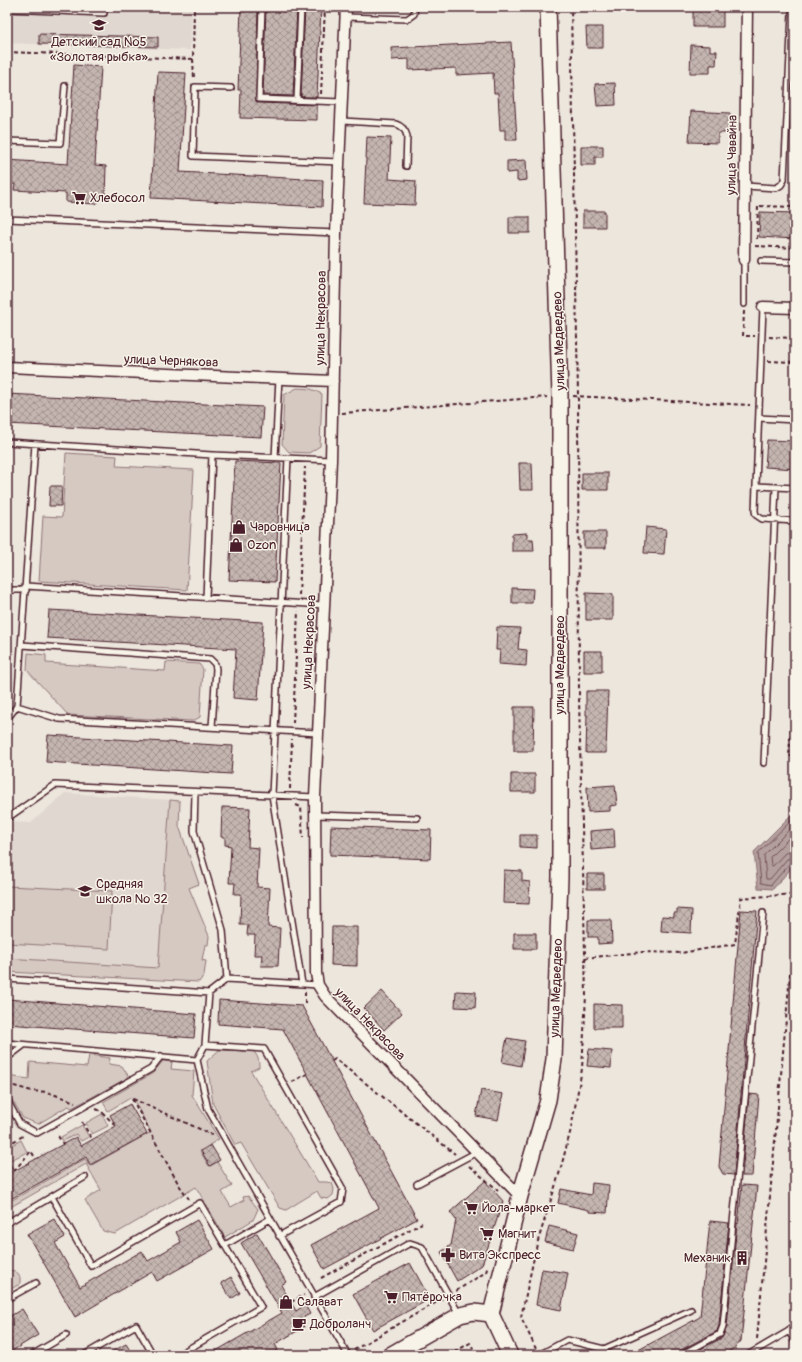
<svg xmlns="http://www.w3.org/2000/svg" width="802" height="1362" font-family="Pangolin,sans-serif">
  <style>
    .built { fill: #e0d7d0 }
    .green { fill: #d5c9c2; stroke: #907476 }
    .water { fill: #b39f9d; stroke: #896c6f }
    .lines { fill: none; stroke-linecap: round; stroke-linejoin: round }
    .shore { stroke: #745259; stroke-width: 1 }
    .building { fill: url(#building-cross-hatch); stroke: #4a1f2b }
    .lane-casing { stroke: #4a1f2b; stroke-width: 8 }
    .street-casing { stroke: #4a1f2b; stroke-width: 13 }
    .secondary-casing { stroke: #4a1f2b; stroke-width: 18 }
    .path { stroke: #4a1f2b; stroke-width: 2; stroke-dasharray: 4 3; stroke-linecap: butt }
    .lane { stroke: #f7f3e8; stroke-width: 5 }
    .street { stroke: #f7f3e8; stroke-width: 10 }
    .secondary { stroke: #f7f3e8; stroke-width: 15 }
    .labels { text-anchor: middle; dominant-baseline: central; stroke-width: 3; stroke-linejoin: round; paint-order: stroke }
    .poi-label { font-size: 13px; fill: #4a1f2b; stroke: #f7f3e8; text-anchor: start }
    .street-label { font-size: 13px; fill: #4a1f2b; stroke: #f7f3e8 }
  </style>
  <defs>
    <pattern id="building-cross-hatch" width="8" height="8" patternUnits="userSpaceOnUse"><rect width="8" height="8" fill="#c4b5b0"/><path d="M0 0l8 8M0 8l8-8" fill="none" stroke="#a1938f"/></pattern>
  </defs>
  <rect width="100%" height="100%" fill="#ece6dd"/>
  <filter id="ink" filterUnits="userSpaceOnUse"><feTurbulence type="fractalNoise" baseFrequency=".025" numOctaves="2"/><feDisplacementMap in="SourceGraphic" scale="8" xChannelSelector="R" yChannelSelector="G"/><feConvolveMatrix kernelMatrix="1 2 1 2 8 2 1 2 1" color-interpolation-filters="sRGB"/></filter>
  <g filter="url(#ink)">
    <path class="built" d="M7,7H192L190,50L7,43Z
      M65,793L170,800L158,968L7,958V822L31,823Z"/>
    <path class="green" d="M297,388L311,389L322,394L320,446L309,453L289,452L282,444L284,395Z
      M66,453L117,456L116,466L194,470L187,590L39,581L43,516L62,517Z
      M28,653L46,655V663L165,671L166,662L199,664L203,669L200,717L193,721L68,715L27,670Z
      M170,800L180,801L179,826L199,884L189,888L209,936L208,945H205L202,960L206,961L204,975L199,982L7,972V958L158,968Z
      M7,886L112,891L109,949L7,943Z
      M219,1050L253,1051C258,1056 259,1060 259,1067L251,1071L318,1182H326L332,1183L334,1189L333,1195L328,1199L321,1198L317,1191L286,1210L280,1208L241,1143L235,1145L213,1104L207,1061Z
      M89,1055L110,1058L109,1064L122,1066L129,1077L72,1108L68,1106L38,1124L23,1118L7,1091V1076L29,1079L30,1062L87,1067Z
      M163,1061L172,1062L171,1069L194,1071L192,1095L219,1139L200,1151L209,1166L217,1162L232,1186L222,1192L231,1207L244,1200L243,1197L248,1196L258,1209L253,1220L225,1237L196,1187L115,1234L103,1231L85,1200L101,1190L86,1164L7,1209V1203L85,1159L90,1166L151,1132L132,1097L108,1111L103,1102L153,1073Z
      M102,1114L108,1126L92,1134L86,1123Z
      M82,1125L89,1137L81,1141L76,1134L63,1141L61,1137Z
      M21,1140L27,1152L11,1160L7,1153V1148Z
      M7,1270L15,1271L20,1277V1284L7,1291Z"/>
    <path class="water" d="M793,813H795V864L773,889L758,888L754,852Z"/>
    <g class="lines">
      <path class="shore" d="M795,817L758,853L761,883L771,885L790,863L795,862
        M795,824L764,855L766,879H770L787,859L795,857
        M795,832L770,857L771,865L773,866L785,853L795,851"/>
    </g>
    <path class="building" d="M241,7H258L256,101L259,103L317,105V120L240,118L241,90H238Z
      M266,7H297L293,96L263,95Z
      M305,7H321L317,97H301Z
      M693,7H723V27H693Z
      M586,27H603V48H587Z
      M39,34L158,37V47L39,44Z
      M511,42L517,140H505V130H500L498,93H494L493,73L456,75V68L409,70V59L392,60L391,48Z
      M691,45L710,46V51H717L716,65H710V73H690Z
      M74,65L101,67L95,165L106,166L105,196L96,204L66,202V193L14,190L15,184H7V160L68,164Z
      M158,72L186,73L180,172L323,180L322,207L151,198Z
      M615,83L616,105L597,106L595,84Z
      M691,111L730,113L729,133H718V143L689,142Z
      M367,137L391,138L389,179L416,181L415,205L364,203Z
      M581,146H603V157H595V165H581Z
      M526,160L527,180L517,181V172L507,173V161Z
      M583,211H605V227H583Z
      M760,212L795,213V239L759,237Z
      M509,217H530V233H509Z
      M7,394L263,407L261,437L7,424Z
      M767,440L795,441V469L765,467Z
      M235,461L281,463L275,582L229,580Z
      M519,463H532L533,490H520Z
      M582,473H608V490H582Z
      M50,486H62L61,506H49Z
      M646,527L666,529L664,554L644,553Z
      M584,532H606V548H584Z
      M527,533V539H533L534,551H512V534Z
      M512,588L533,589L532,603H512Z
      M586,593L613,594V620H586Z
      M49,610L263,622L258,700L233,698L236,649L47,638Z
      M497,627L520,628L518,649L527,650L526,666L499,664L500,650H496Z
      M584,651H602V672H584Z
      M586,691H608L606,753H586L587,715H586Z
      M514,707H534L533,751H514Z
      M48,735L233,746L231,774L46,762Z
      M511,774H535V792H511Z
      M615,785L617,805L610,806V811L588,812L587,787Z
      M222,807L250,808L248,847L259,848L257,887L270,888L268,927L280,928L278,966H261L262,955H254L255,935H247L248,925H240L241,894H234L235,883H229L231,846L225,845V837H221Z
      M331,826L431,830L430,859L330,855Z
      M614,829L615,848L591,850L590,831Z
      M520,835H537V848L520,847Z
      M504,870L522,871V881L530,882L529,904L503,903Z
      M587,874H604V889H587Z
      M677,909L692,910L691,933L661,931L662,916L674,917V913H677Z
      M741,910L757,911L734,1175L723,1174L719,1167Z
      M588,920H611L612,943L598,944V937H588Z
      M332,927H357V966L331,965Z
      M514,933H536V949H514Z
      M382,991L402,1013L384,1030L364,1008Z
      M456,991L476,992L475,1008L455,1007Z
      M7,999L196,1014L194,1038L7,1024Z
      M219,1000L302,1006L417,1219L324,1269L311,1245L379,1208L283,1029L218,1024Z
      M594,1004L622,1005V1028H594Z
      M507,1038L525,1041L521,1066L502,1062Z
      M589,1049L612,1051L611,1068L587,1066Z
      M481,1090L503,1094L498,1120L476,1116Z
      M749,1094L759,1095L752,1176H742Z
      M130,1104L147,1134L90,1165L86,1157L7,1201V1159L14,1171L76,1137L81,1146L116,1126L110,1115Z
      M211,1145L220,1160L210,1166L201,1151Z
      M485,1181L503,1201L482,1265L457,1281L441,1252L451,1245L456,1220L450,1212Z
      M592,1183L609,1185L607,1213L589,1212V1210L558,1203L561,1189L591,1195Z
      M742,1185L757,1186L741,1341L735,1348L722,1355H689L722,1338L727,1327L737,1223L738,1224Z
      M54,1219L65,1237L55,1243L80,1287L142,1251L148,1261L181,1242L176,1232L197,1220L214,1249L157,1281L152,1272L75,1317L27,1234Z
      M710,1221L729,1223L719,1325L717,1331L679,1351L677,1355H629L700,1317Z
      M549,1226L578,1233L573,1249L545,1242Z
      M257,1233L286,1282L281,1285L296,1311L305,1305L310,1314L300,1319L304,1327L275,1344L278,1350L270,1355H209L282,1313L241,1243Z
      M410,1263L430,1299L373,1330L353,1294Z
      M542,1269L568,1273L561,1310L536,1305Z
      M231,1277L240,1293L231,1299L221,1283Z
      M22,1309L38,1335L7,1354V1318Z
      M126,1344L133,1355H106Z"/>
    <g class="lines">
      <defs>
        <path id="lane" d="M262,7L259,99L342,102
          M7,9L104,13V7
          M346,17L407,19L414,14L415,7
          M231,88L195,87L193,156L340,162
          M297,100L301,7
          M342,121L396,124C402,126 405,129 407,136L406,166
          M7,141L60,143L65,86
          M745,186L776,188L781,185L784,180L792,13L795,8
          M7,219L336,233
          M744,260V304
          M761,261L795,262
          M763,307L755,511L756,515L762,519L795,521
          M759,418L795,420
          M7,442L212,455L331,460
          M275,458L279,378
          M288,458L272,795L302,984
          M757,486L795,488
          M26,586L324,605
          M7,590H26
          M206,598L212,455
          M22,645L210,659L215,664L216,669L212,727
          M17,706L59,719L318,733
          M7,719L17,706L35,444
          M764,763L776,487
          M195,792L194,831L223,930L227,979
          M315,815L417,818
          M7,816L9,817L55,785L315,797
          M7,979L209,993L227,979L318,985
          M209,993L205,1045L197,1060L208,1109L348,1355
          M7,1043L197,1060
          M205,1045L264,1049L343,1189L341,1202L279,1236
          M7,1058L24,1045
          M7,1100L20,1124L37,1133L151,1069L161,1056
          M417,1184L477,1152
          M52,1197L91,1266L200,1203L261,1307L178,1355
          M7,1223L85,1177
          M225,1245L270,1219
          M314,1297L410,1243L422,1247L459,1314
          M7,1299L36,1283
          M789,1331L795,1342
          M32,1355L66,1335
          M84,1355L136,1325L153,1355
          M539,1355L567,1340L604,1349L691,1310
          M681,1355L720,1334L723,1326L763,913
          M748,1355L789,1331L795,1323"/>
        <path id="street" d="M346,7L336,233L331,460L315,797L316,973L318,985L325,996L520,1196
          M744,260L747,7
          M763,307L795,308
          M7,367L333,381"/>
        <g id="secondary">
          <path id="s1" d="M491,1314L520,1196L548,1100L554,1059L560,877V396L548,7"/>
          <path d="M491,1314L510,1355"/>
          <path d="M390,1355L460,1315L474,1312L491,1314"/>
        </g>
      </defs>
      <use href="#lane" class="lane-casing"/>
      <use href="#street" class="street-casing"/>
      <use href="#secondary" class="secondary-casing"/>
      <path class="path" d="M7,52L193,59L194,7
        M193,59L194,78
        M321,94L325,7
        M757,239L758,206L795,207
        M755,246L795,248
        M744,311L743,336H755
        M769,337L795,338
        M768,361L795,362
        M573,396L750,405
        M342,413L547,397
        M299,595L305,467
        M795,673L789,756H795
        M293,723L298,611
        M290,789L292,739
        M296,805L301,807L303,838
        M585,958L642,952L681,953L735,944L741,898L795,894
        M305,992V1003
        M332,1061L335,1059L455,1154
        M292,1082L307,1074
        M7,1084L32,1091L47,1092L75,1102
        M132,1099L179,1185L189,1199
        M133,1099L213,1135
        M96,1109L101,1111L116,1126
        M82,1122L92,1139
        M58,1136L63,1144
        M7,1145L23,1136
        M469,1166L498,1190
        M14,1171L31,1151L36,1159
        M321,1278L422,1223
        M456,1291L486,1272L488,1266
        M291,1302L304,1295
        M757,1339L795,920
        M536,1349L521,1317L537,1244L560,1171L571,1129L582,1069L586,996L579,698L578,395L571,7
        M354,1350L442,1299
        M449,1355L470,1343L477,1355"/>
      <use href="#lane" class="lane"/>
      <use href="#street" class="street"/>
      <use href="#secondary" class="secondary"/>
    </g>
  </g>
  <defs>
    <symbol id="school-bare" viewBox="-9 -9 18 18"><path d="M0-5L7-2L0 1L-7-2ZM-4 1L0 2.5L4 1V4Q0 6-4 4Z" fill="#4a1f2b" stroke="#f7f3e8" stroke-width="2.5" paint-order="stroke"/></symbol>
    <symbol id="supermarket-bare" viewBox="-9 -9 18 18"><path d="M-6-5.5h2.5l.6 2H6L4.5 2H-2.5L-4.4-4H-6ZM-1.5 3.2a1.3 1.3 0 1 0 .1 0ZM3 3.2a1.3 1.3 0 1 0 .1 0Z" fill="#4a1f2b" stroke="#f7f3e8" stroke-width="2.5" paint-order="stroke"/></symbol>
    <symbol id="shop-bare" viewBox="-9 -9 18 18"><path d="M-5-2.5h2.3a2.7 3.5 0 0 1 5.4 0H5L5.5 6h-11ZM-1.5-2.5h3a1.5 2.3 0 0 0-3 0Z" fill="#4a1f2b" stroke="#f7f3e8" stroke-width="2.5" paint-order="stroke"/></symbol>
    <symbol id="pharmacy-bare" viewBox="-9 -9 18 18"><path d="M-2-6h4v4h4v4h-4v4h-4v-4h-4v-4h4Z" fill="#4a1f2b" stroke="#f7f3e8" stroke-width="2.5" paint-order="stroke"/></symbol>
    <symbol id="building-bare" viewBox="-9 -9 18 18"><path d="M-4-6H4V6H1V3H-1V6H-4ZM-2.5-4.3h1.7v1.8h-1.7ZM.8-4.3h1.7v1.8H.8ZM-2.5-1h1.7V.8h-1.7ZM.8-1h1.7V.8H.8Z" fill="#4a1f2b" stroke="#f7f3e8" stroke-width="2.5" paint-order="stroke"/></symbol>
    <symbol id="cafe-bare" viewBox="-9 -9 18 18"><path d="M-5.5-4.5H6V0H3Q3 3.5 0 3.5H-2.5Q-5.5 3.5-5.5 0ZM3-3.2v2h1.7v-2ZM-6 4.5H4V6H-6Z" fill="#4a1f2b" stroke="#f7f3e8" stroke-width="2.5" paint-order="stroke"/></symbol>
  </defs>
  <g fill-rule="evenodd">
    <use href="#school-bare" x="89" y="15" width="20" height="20"/>
    <use href="#supermarket-bare" x="69" y="188" width="20" height="20"/>
    <use href="#shop-bare" x="229" y="517" width="20" height="20"/>
    <use href="#shop-bare" x="226" y="535" width="20" height="20"/>
    <use href="#school-bare" x="75" y="881" width="20" height="20"/>
    <use href="#supermarket-bare" x="461" y="1198" width="20" height="20"/>
    <use href="#supermarket-bare" x="477" y="1224" width="20" height="20"/>
    <use href="#pharmacy-bare" x="438" y="1245" width="20" height="20"/>
    <use href="#building-bare" x="732" y="1248" width="20" height="20"/>
    <use href="#supermarket-bare" x="381" y="1287" width="20" height="20"/>
    <use href="#shop-bare" x="276" y="1292" width="20" height="20"/>
    <use href="#cafe-bare" x="289" y="1314" width="20" height="20"/>
  </g>
  <g class="labels">
    <g class="poi-label">
      <text x="99" y="42" text-anchor="middle">Детский сад №5<tspan x="99" dy="15">«Золотая рыбка»</tspan></text>
      <text x="90" y="198">Хлебосол</text>
      <text x="250" y="527">Чаровница</text>
      <text x="247" y="545">Ozon</text>
      <text x="96" y="884">Средняя<tspan x="96" dy="15">школа № 32</tspan></text>
      <text x="482" y="1208">Йола-маркет</text>
      <text x="498" y="1234">Магнит</text>
      <text x="459" y="1255">Вита Экспресс</text>
      <text x="731" y="1258" text-anchor="end">Механик</text>
      <text x="402" y="1297">Пятёрочка</text>
      <text x="297" y="1302">Салават</text>
      <text x="310" y="1324">Доброланч</text>
    </g>
    <g class="street-label">
      <text transform="translate(732 155) rotate(-89)">улица Чавайна</text>
      <text transform="translate(321 318) rotate(-89)">улица Некрасова</text>
      <text transform="translate(559 341) rotate(-92)">улица Медведево</text>
      <text transform="translate(171 361) rotate(2)">улица Чернякова</text>
      <text transform="translate(309 642) rotate(-87)">улица Некрасова</text>
      <text transform="translate(560 665) rotate(-90)">улица Медведево</text>
      <text stroke="none"><textPath href="#s1" startOffset="334">улица Медведево</textPath></text>
      <text transform="translate(370 1024) rotate(46)">улица Некрасова</text>
    </g>
  </g>
  <rect width="802" height="1362" fill="none" stroke="#f7f3e8" stroke-width="24"/>
  <rect x="12" y="12" width="778" height="1338" fill="none" stroke="#4a1f2b" stroke-width="1.5" filter="url(#ink)"/>
</svg>
